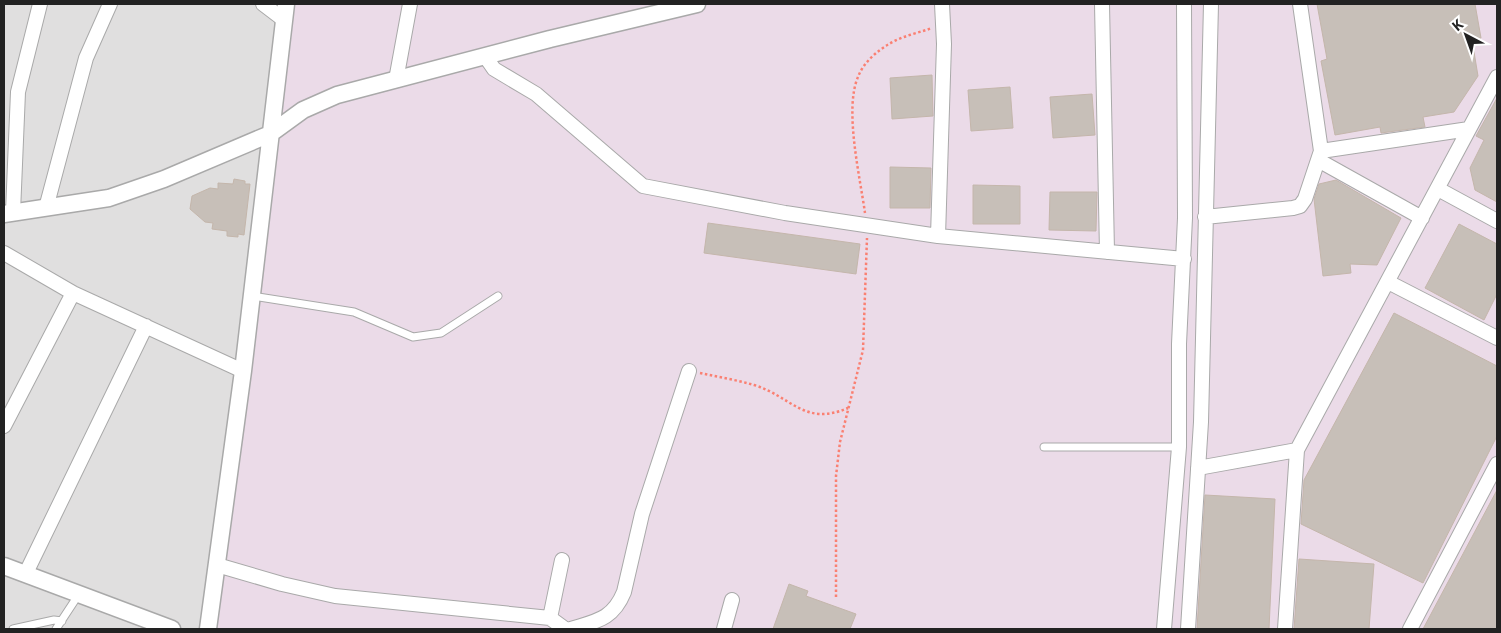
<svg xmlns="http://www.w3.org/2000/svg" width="1501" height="633" font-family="'Open Sans',sans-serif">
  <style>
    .residential { fill: #e0dfdf }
    .industrial { fill: #ebdbe8 }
    .building { fill: #c7bfb8; stroke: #c4b6ab }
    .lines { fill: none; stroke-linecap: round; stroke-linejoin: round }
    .service-casing { stroke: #a9a9a9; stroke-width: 9 }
    .minor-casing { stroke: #a9a9a9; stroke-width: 16 }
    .tertiary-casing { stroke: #a9a9a9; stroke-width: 19 }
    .path { stroke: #fa8072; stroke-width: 2.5; stroke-dasharray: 2.5 2.5; stroke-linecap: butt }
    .service { stroke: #fff; stroke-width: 7 }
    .minor { stroke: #fff; stroke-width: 14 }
    .tertiary { stroke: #fff; stroke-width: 16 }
  </style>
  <rect width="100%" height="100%" fill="#f2efe9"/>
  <path class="residential" d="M4,4H286L214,629H4Z"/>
  <path class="industrial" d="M286,4H1497V629H214Z"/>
  <path class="building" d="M1317,4H1475L1481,38L1472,40L1478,76L1454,112L1423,117L1425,127L1381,133L1380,127L1335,135L1321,61L1327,59Z
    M932,75L933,116L892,119L890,78Z
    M1010,87L1013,128L971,131L968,90Z
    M1092,94L1095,135L1053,138L1050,97Z
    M1497,98V202L1475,190L1470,168L1484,140L1476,136Z
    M890,167L931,168L930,208H890Z
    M234,179L245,181V184H250L244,235L238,234V237L227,236V231L212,229L213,223L205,222L190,209L192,196L210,188L218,189V183L233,184Z
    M1336,180L1401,218L1377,265L1350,264L1351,273L1323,276L1314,199L1319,184Z
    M973,185L1020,186V224H973Z
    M1050,192H1097L1096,231L1049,230Z
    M708,223L860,244L856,274L704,253Z
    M1459,224L1497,244V294L1484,320L1425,288Z
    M1394,313L1497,366V436L1423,583L1301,524L1304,480Z
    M1497,490V629H1423Z
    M1205,495L1275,499L1269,629H1197Z
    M1299,559L1374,564L1369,629H1294Z
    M789,584L808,591L806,596L856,614L850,629H773Z"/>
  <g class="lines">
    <defs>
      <path id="service" d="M252,296L354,312L413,337L441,333L498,296
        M1044,447H1179
        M13,629L54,620L62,621
        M56,629L79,594"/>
      <path id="minor" d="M263,4L284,20
        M1102,4L1107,252
        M485,56L494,69L536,94L643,186L785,213L938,236L1184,259
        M396,80L410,4
        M1321,151L1469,129
        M1318,160L1422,218
        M1438,189L1497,221
        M46,208L86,58L110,4
        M13,212L18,92L40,4
        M1205,217L1293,208L1300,206L1305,199L1321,151L1300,4
        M938,236L944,44L942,4
        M4,253L73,293L243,371
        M1388,282L1497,338
        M4,426L73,293
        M1198,468L1297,450
        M217,565L282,584L335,596L550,618L565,629
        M26,573L146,326
        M550,618L562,560
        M571,629C597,621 613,619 624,592L642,514L689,371
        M724,629L732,600
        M1164,629L1179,447V344L1185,218L1184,4
        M1188,629L1201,422L1211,4
        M1285,629L1297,450L1497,77
        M1410,629L1497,464"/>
      <path id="tertiary" d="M4,214L109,198L164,179L270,134L303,110L337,95L550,39L697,4
        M4,566L172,629
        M208,629L243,371L286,4"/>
    </defs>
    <use href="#service" class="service-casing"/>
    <use href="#minor" class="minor-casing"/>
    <use href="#tertiary" class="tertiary-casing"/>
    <path class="path" d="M865,213C860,177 844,109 858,77C863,63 877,51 889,44C902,36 918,33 932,28
      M700,373C718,377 737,380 754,385C791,396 804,427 848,408
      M836,597V476L840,442L863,350L867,238"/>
    <use href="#service" class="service"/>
    <use href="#minor" class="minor"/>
    <use href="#tertiary" class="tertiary"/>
  </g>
  <rect width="1501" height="633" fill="none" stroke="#222222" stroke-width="10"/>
  <g transform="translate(1466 35) rotate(319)" stroke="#ffffff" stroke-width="4" paint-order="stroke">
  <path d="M0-4L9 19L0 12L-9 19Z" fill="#222222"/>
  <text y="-8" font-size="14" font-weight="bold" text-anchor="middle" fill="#222222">K</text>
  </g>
</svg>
